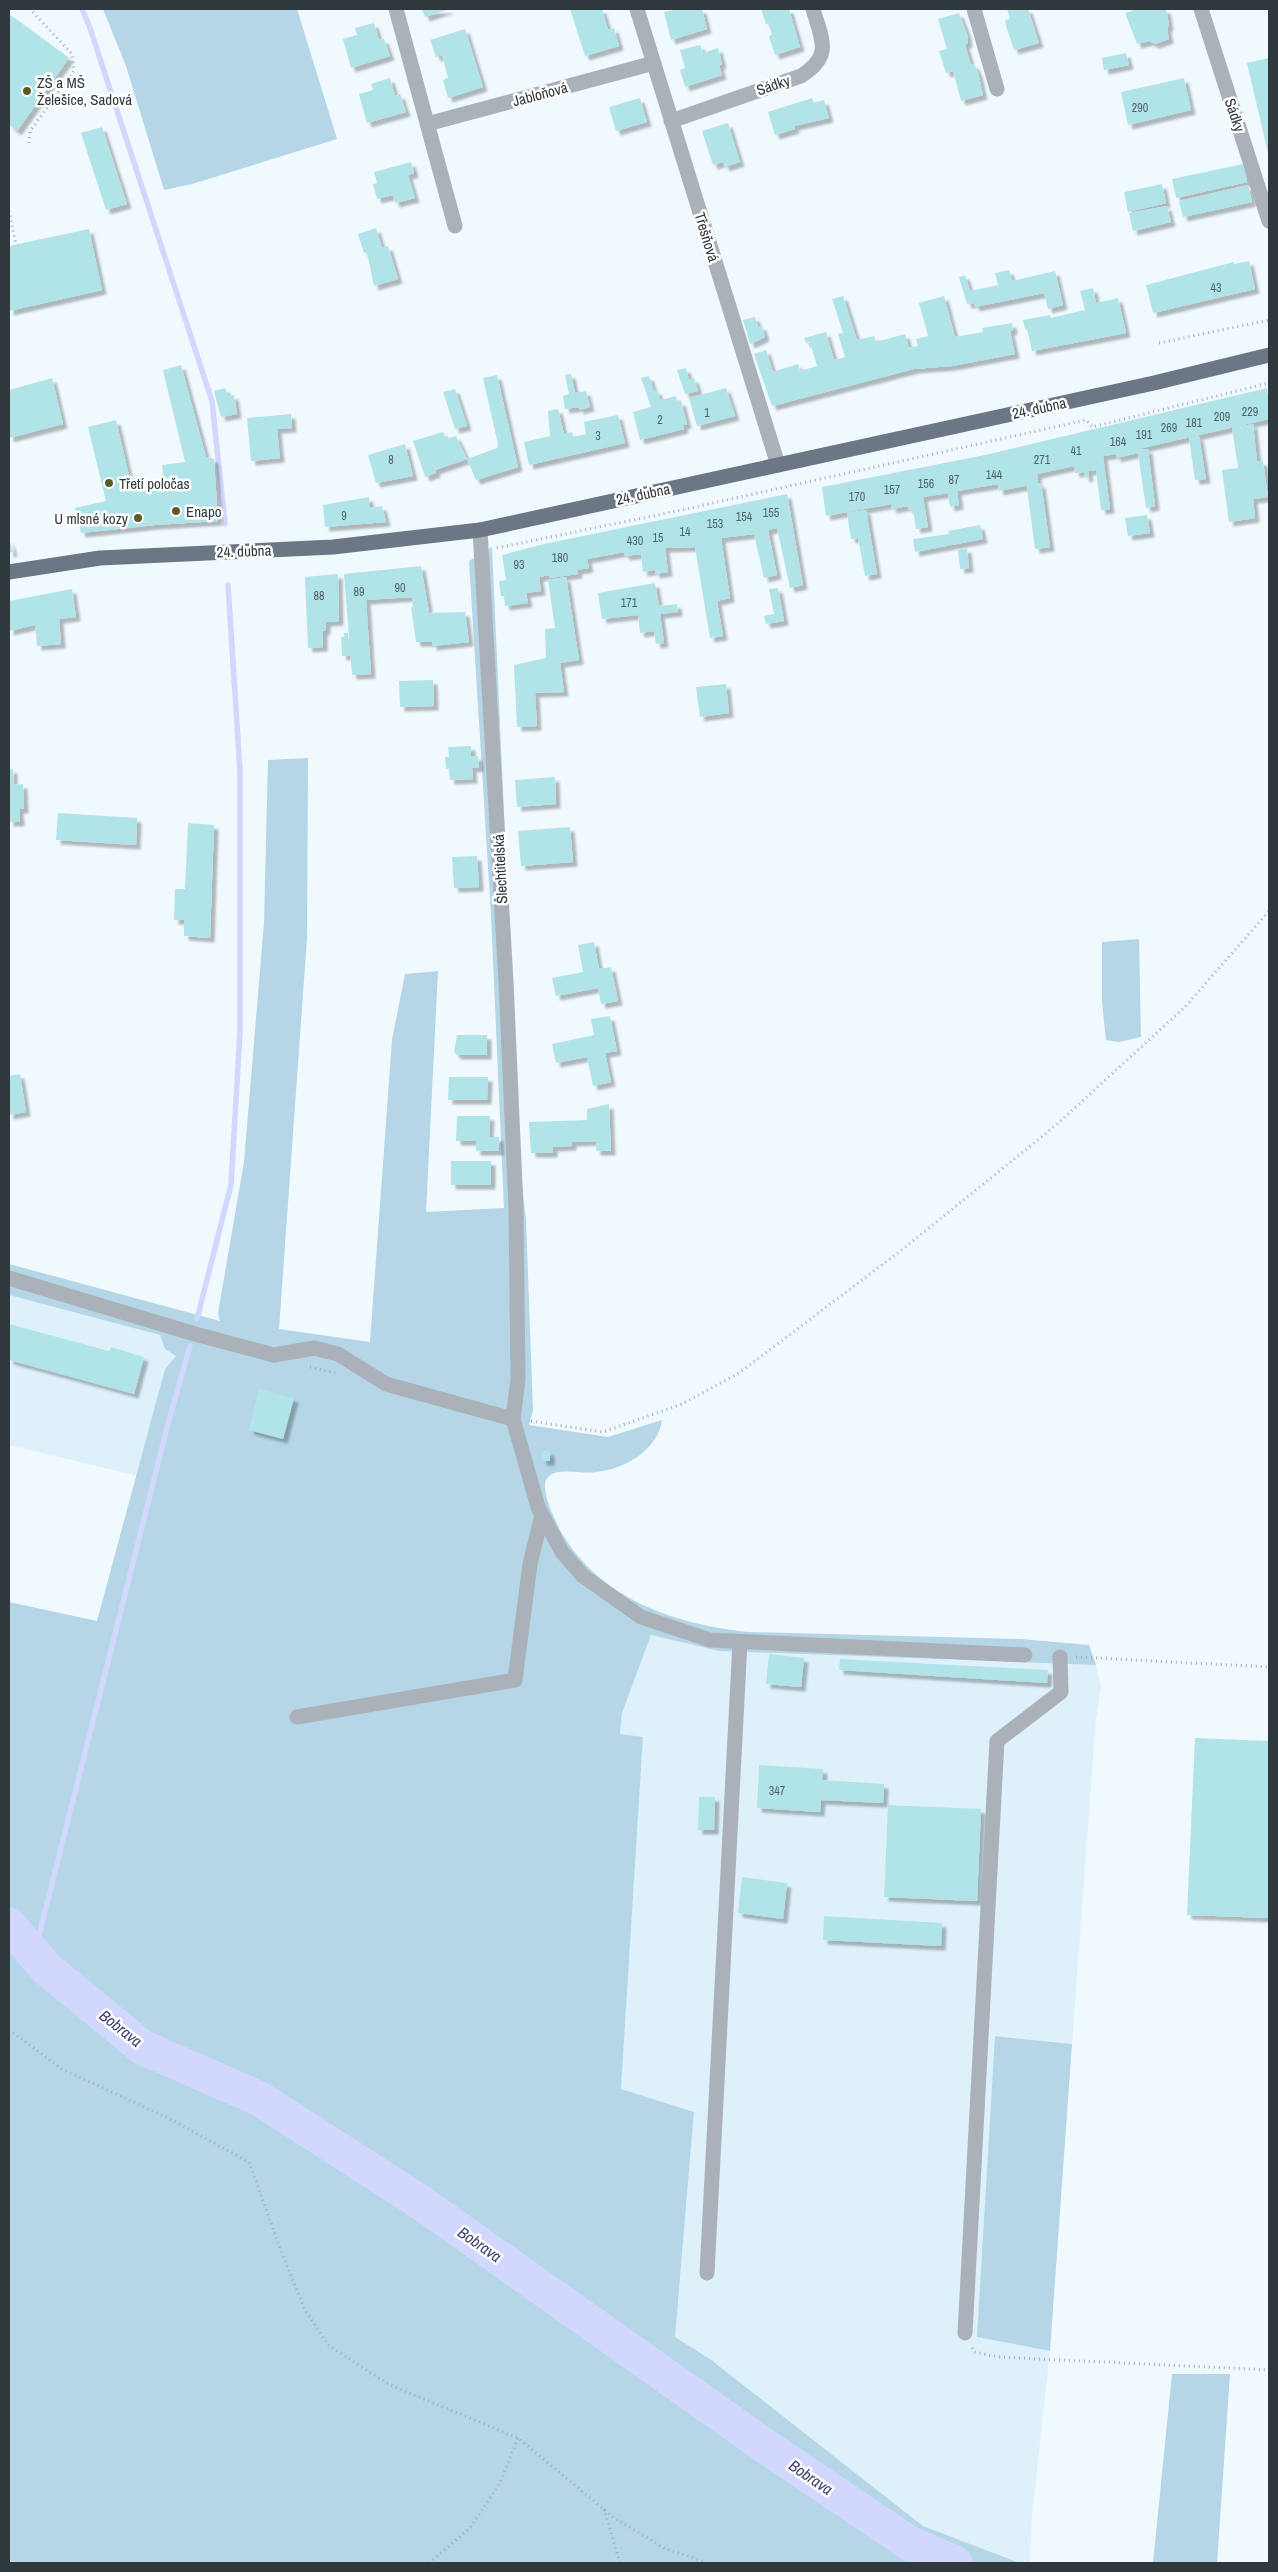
<svg xmlns="http://www.w3.org/2000/svg" width="1278" height="2572" font-family="'Archivo Narrow',sans-serif">
  <style>
    .built { fill: #def1fb }
    .green { fill: #b5d6e6 }
    .lines { fill: none; stroke-linecap: round; stroke-linejoin: round }
    .stream { stroke: #d1d7fd; stroke-width: 5.5 }
    .river { stroke: #d1d7fd; stroke-width: 35 }
    .building { fill: #b1e4e9; filter: url(#shadow) }
    .path { stroke: #a2acb1; stroke-width: 3; stroke-dasharray: 1 4; stroke-linecap: butt }
    .minor { stroke: #aab1b9; stroke-width: 15 }
    .major { stroke: #6b7785; stroke-width: 15 }
    .poi-dot { fill: #5d5a27; stroke: #fff; stroke-width: 2 }
    .labels { text-anchor: middle; dominant-baseline: central; stroke-width: 5; stroke-linejoin: round; paint-order: stroke }
    .number-label { font-size: 12px; fill: #506468 }
    .poi-label { font-size: 15px; fill: #2f393d; stroke: #fff; text-anchor: start }
    .street-label { font-size: 15px; fill: #2f393d; stroke: #fff }
    .water-label { font-size: 16px; font-style: italic; fill: #3b4071; stroke: #fff }
  </style>
  <defs>
    <filter id="shadow"><feDropShadow dx="4.5" dy="4.5" stdDeviation="1" flood-color="#0004"/></filter>
  </defs>
  <rect width="100%" height="100%" fill="#eff9fe"/>
  <path class="built" d="M9,1295L161,1335L165,1349L176,1356L165,1369L138,1476L9,1445Z
    M651,1635L719,1651L1096,1665L1101,1686L1096,1719L1072,2044L996,2036L978,2337L1050,2351L1032,2516L1030,2563H1020L923,2526L710,2359L675,2337L694,2113L621,2089L643,1738L620,1734L622,1713Z"/>
  <path class="green" d="M103,9H297L337,139L192,184L164,190L126,66Z
    M492,547L520,1166L526,1220L533,1410L529,1425L608,1437L662,1420C658,1450 625,1469 596,1472C584,1474 570,1470 558,1472C552,1473 546,1477 545,1483C544,1498 554,1517 560,1530C599,1599 674,1624 748,1632L1021,1639L1089,1645L1096,1665L719,1651L651,1635L622,1713L620,1734L643,1737L621,2089L694,2112L675,2337L710,2359L923,2526L1020,2563H9V1602L97,1621L165,1369L176,1356L165,1349L160,1335L9,1295V1264L220,1321L218,1313L244,1162L264,923L268,760L308,758L307,938L279,1329L370,1342L392,1040L405,974L438,971L426,1212L504,1208L491,915L469,561Z
    M1139,939L1141,1037L1119,1042L1106,1040L1102,1002V942Z
    M995,2036L1072,2044L1050,2351L977,2337Z
    M1172,2374H1230L1217,2563H1153Z"/>
  <g class="lines">
    <path class="stream" d="M82,9L90,28L212,401L225,524
      M197,1319L231,1185L240,1032V771L228,585
      M34,1955L169,1420L190,1346"/>
    <path class="river" d="M9,1925L46,1968L142,2047L260,2099L420,2202L765,2446L909,2543L955,2563"/>
  </g>
  <path class="building" d="M422,9H450L425,17Z
    M570,9H602L608,30L614,28L619,46L585,56Z
    M678,9H702L707,29L671,40L664,12Z
    M761,9H789L800,47L775,55L769,36L772,35L769,23L766,24Z
    M1007,9H1028L1039,43L1014,50L1007,29L1005,20L1010,19Z
    M1138,9H1166L1169,25L1167,29L1169,39L1155,44L1149,41L1137,44L1125,13Z
    M959,13L967,34L968,43L965,44L968,55L971,65L974,64L978,73L983,95L961,101L953,71L946,73L939,51L947,49L938,19Z
    M9,14L69,58L17,131L9,125Z
    M374,23L379,40L384,39L390,56L351,68L343,39L357,35L355,28Z
    M465,29L483,87L448,98L443,80L448,78L442,55L436,57L430,40Z
    M700,45L703,53L718,48L722,64L719,65L722,75L685,87L680,70L685,68L680,50Z
    M1126,53L1129,65L1104,70L1102,58Z
    M1269,58V153H1268L1247,63Z
    M390,78L395,96L400,94L406,112L367,123L359,94L373,90L371,84Z
    M1184,78L1191,110L1128,125L1121,92Z
    M640,98L647,122L616,131L609,107Z
    M812,98L814,103L824,100L829,118L794,126L795,129L775,135L768,112Z
    M728,123L740,162L725,167L723,162L713,165L702,131Z
    M102,127L127,204L106,210L81,133Z
    M411,162L414,173L408,175L415,198L395,203L393,195L377,199L373,184L377,183L374,172Z
    M1243,164L1247,182L1176,198L1172,179Z
    M1162,184L1166,203L1128,212L1124,192Z
    M1248,185L1252,202L1183,217L1179,201Z
    M1167,206L1171,222L1133,231L1129,213Z
    M376,228L382,248L388,246L398,279L374,286L367,252L364,253L358,234Z
    M89,229L102,290L9,311V246Z
    M1249,261L1255,289L1153,313L1146,285L1234,262V264Z
    M1009,270L1012,281L1055,271L1063,305L1048,309L1044,293L975,307L974,303L967,304L959,277L965,275L970,291L998,285L995,273Z
    M1093,288L1096,303L1118,298L1126,333L1032,351L1027,329H1025L1023,320L1050,315L1051,318L1085,310L1080,291Z
    M843,296L857,340L874,336L876,342L905,334L909,348L918,346L916,339L928,336L919,303L944,296L955,337L983,332L982,328L1012,323L1013,330L1010,331L1015,354L952,366L914,369L772,406L754,354L766,350L773,372L798,364L800,371L817,366L810,342L806,343L804,338L826,332L834,360L845,357L838,334L843,333L832,299Z
    M755,317L758,326H762L765,337L750,344L743,320Z
    M181,365L206,457L214,459L218,521L155,525L81,533L75,508L106,501L88,427L116,420L132,489L164,485L162,465L185,462L163,370Z
    M686,368L689,380L694,378L698,391L685,394L677,370Z
    M571,374L575,393L586,391L590,407L579,410V407L565,409L563,396L569,394L565,375Z
    M497,375L518,467L476,480L467,459L497,448L498,444L483,378Z
    M649,376L654,391L657,390L660,400L676,396L677,402L681,401L687,424L683,425L684,429L640,440L633,412L651,407L641,378Z
    M52,378L63,424L9,438V390Z
    M225,388L228,396L234,395L237,414L221,417L214,391Z
    M726,388L735,416L697,426L689,398Z
    M1267,388L1269,419L1138,449H1148L1155,506L1146,508L1138,453L1116,458V454L1103,456L1110,509L1101,510L1096,470L1088,471L1089,477L1085,478L1084,472L1075,473L1074,466L1037,474L1038,484L1041,483L1050,547L1035,549L1026,480L1025,486L999,491L998,484L957,491L959,505L950,507L948,493L923,497L928,527L916,529L913,509L909,510L908,506L892,509L891,504L826,516L822,487L985,455Z
    M455,389L467,426L455,429L443,392Z
    M558,409L564,434L572,432L573,437L586,434L584,422L618,415L625,443L529,465L524,442L550,436L548,411Z
    M291,414L292,428L277,429L280,458L251,461L247,418Z
    M1253,424L1257,461H1263L1268,497L1253,499L1255,518L1229,522L1222,470L1238,468L1232,428Z
    M443,432L446,439L456,436L467,459L435,470L436,473L425,477L413,441Z
    M1199,436L1206,479L1195,480L1189,438Z
    M405,444L413,476L376,483L368,455Z
    M787,494L803,585L790,588L777,528L768,530L777,575L764,578L754,534L721,538L730,598L717,601L723,636L710,638L695,547L665,548L668,572L655,574V570L643,572L641,554L625,556L624,552L587,559L589,568L577,570L578,574L549,578V575L539,577L541,591L526,593L528,603L505,606L504,596H501L499,581L506,580L502,555L544,544Z
    M369,497L370,508L382,506L386,522L325,527L323,505Z
    M866,510L877,574L865,576L858,538L851,539L847,513Z
    M1147,515L1150,533L1128,536L1125,518Z
    M980,525L983,539L915,552L913,539L949,534L948,531Z
    M9,538L13,552L9,553Z
    M967,548L969,568L960,569L958,550Z
    M421,566L429,613L465,612L469,642L432,646V642H416L411,607H413L412,597L366,600L371,674L352,675L344,574Z
    M338,574L339,621L326,622V630L323,631V647L308,648L305,577Z
    M566,577L579,660L560,663L564,692L535,693L537,726L517,727L514,665L546,658L545,629L555,628L548,580Z
    M655,583L659,606L677,604L678,612L660,614L664,643L656,644L654,631L640,633L638,615L602,619L598,593Z
    M778,588L784,621L766,624L764,616L774,614L769,589Z
    M72,589L76,617L59,619L61,644L37,646L35,625L9,631V601Z
    M344,633H348L350,656H342L341,637H344Z
    M433,680L434,706L400,707L399,681Z
    M726,684L729,713L700,717L696,687Z
    M471,746V756H478L479,767L472,768L473,779L450,780L449,768L446,769L445,757H449L448,747Z
    M9,769H13V785L23,784L24,809H19L20,822H9Z
    M555,777L556,804L517,807L515,780Z
    M58,813L137,818L136,845L56,840Z
    M188,823L214,825L210,938L184,936V920H174L175,889H185Z
    M570,827L573,862L521,866L518,831Z
    M477,856L479,887L454,888L452,857Z
    M594,942L599,969L611,967L618,1001L601,1004L598,988L556,996L552,978L583,972L578,945Z
    M610,1016L617,1051L605,1053L611,1082L593,1086L587,1057L556,1063L552,1044L594,1035L591,1019Z
    M457,1035H487V1055H457L454,1052Z
    M20,1074L26,1112L9,1115V1076Z
    M449,1077H488L487,1100H448Z
    M609,1104L611,1151H596V1141L572,1142V1146L553,1147V1153H531L529,1122L587,1120V1109Z
    M457,1116H490L489,1137H499V1151H476V1141H456Z
    M451,1161H491V1185H451Z
    M9,1324L109,1351L111,1347L144,1357L134,1394L9,1360Z
    M259,1389L294,1398L283,1439L249,1430Z
    M542,1451H550V1461H542Z
    M769,1654L804,1658L801,1687L766,1684Z
    M840,1659L1048,1670L1047,1683L839,1670Z
    M1195,1738L1269,1741V1918L1187,1915Z
    M759,1765L823,1769L822,1780L884,1784L883,1803L821,1800L820,1812L757,1808Z
    M699,1797H715L714,1830H698Z
    M888,1805L981,1809L977,1901L884,1897Z
    M742,1877L787,1883L783,1919L738,1913Z
    M824,1916L942,1923L941,1946L823,1940Z"/>
  <g class="lines">
    <path class="path" d="M29,143L30,131L74,71L72,54L30,9
      M9,211L16,245
      M1159,343L1269,320
      M497,548L677,511L1086,420L1092,427L1269,383
      M310,1367L335,1373
      M531,1421L603,1432L682,1404L739,1373L903,1249L1055,1126L1185,1007L1269,911
      M1076,1657L1269,1667
      M9,2030L62,2069L168,2118L249,2162L283,2256L305,2310L328,2345L390,2385L518,2438L613,2517L664,2548L707,2563
      M972,2348L974,2352L999,2357L1269,2370
      M604,2509L620,2563
      M429,2563L470,2528L500,2483L518,2438"/>
    <path class="minor" d="M396,9L455,226
      M637,9L778,465
      M974,9L997,89
      M1201,9L1269,221
      M671,121L801,76C833,56 822,40 813,9
      M427,124L654,63
      M480,530L506,982L516,1208L518,1379L513,1419L538,1507L562,1552L583,1576L641,1617L710,1640L1025,1655
      M9,1278L195,1334L274,1355L314,1348L338,1354L386,1384L513,1419
      M297,1717L515,1680L530,1564L542,1515
      M707,2273L740,1642
      M965,2333L997,1741L1061,1692L1060,1657"/>
    <path class="major" d="M9,572L100,558L333,547L480,530L1154,383L1269,355"/>
  </g>
  <g class="poi-dot">
    <circle cx="27" cy="91" r="5"/>
    <circle cx="109" cy="483" r="5"/>
    <circle cx="176" cy="511" r="5"/>
    <circle cx="138" cy="518" r="5"/>
  </g>
  <g class="labels">
    <g class="number-label">
      <text x="1140" y="108">290</text>
      <text x="1216" y="288">43</text>
      <text x="1250" y="412">229</text>
      <text x="707" y="413">1</text>
      <text x="1222" y="417">209</text>
      <text x="660" y="420">2</text>
      <text x="1194" y="423">181</text>
      <text x="1169" y="428">269</text>
      <text x="1144" y="435">191</text>
      <text x="598" y="436">3</text>
      <text x="1118" y="442">164</text>
      <text x="1076" y="451">41</text>
      <text x="391" y="460">8</text>
      <text x="1042" y="460">271</text>
      <text x="994" y="475">144</text>
      <text x="954" y="480">87</text>
      <text x="926" y="484">156</text>
      <text x="892" y="490">157</text>
      <text x="857" y="497">170</text>
      <text x="771" y="513">155</text>
      <text x="344" y="516">9</text>
      <text x="744" y="517">154</text>
      <text x="715" y="524">153</text>
      <text x="685" y="532">14</text>
      <text x="658" y="538">15</text>
      <text x="635" y="541">430</text>
      <text x="560" y="558">180</text>
      <text x="519" y="565">93</text>
      <text x="400" y="588">90</text>
      <text x="359" y="592">89</text>
      <text x="319" y="596">88</text>
      <text x="629" y="603">171</text>
      <text x="777" y="1791">347</text>
    </g>
    <g class="poi-label">
      <text x="37" y="82">ZŠ a MŠ<tspan x="37" dy="17">Želešice, Sadová</tspan></text>
      <text x="119" y="483">Třetí poločas</text>
      <text x="186" y="511">Enapo</text>
      <text x="128" y="518" text-anchor="end">U mlsné kozy</text>
    </g>
    <g class="street-label">
      <text transform="translate(773 85) rotate(-19)">Sádky</text>
      <text transform="translate(540 94) rotate(-15)">Jabloňová</text>
      <text transform="translate(1235 115) rotate(72)">Sádky</text>
      <text transform="translate(707 237) rotate(73)">Třešňová</text>
      <text transform="translate(1039 408) rotate(-12)">24. dubna</text>
      <text transform="translate(643 494) rotate(-12)">24. dubna</text>
      <text transform="translate(244 551) rotate(-2)">24. dubna</text>
      <text transform="translate(500 869) rotate(-93)">Šlechtitelská</text>
    </g>
    <g class="water-label">
      <text transform="translate(121 2028) rotate(38)">Bobrava</text>
      <text transform="translate(480 2244) rotate(35)">Bobrava</text>
      <text transform="translate(811 2477) rotate(34)">Bobrava</text>
    </g>
  </g>
  <rect width="1278" height="2572" fill="none" stroke="#2f393d" stroke-width="20"/>
</svg>
